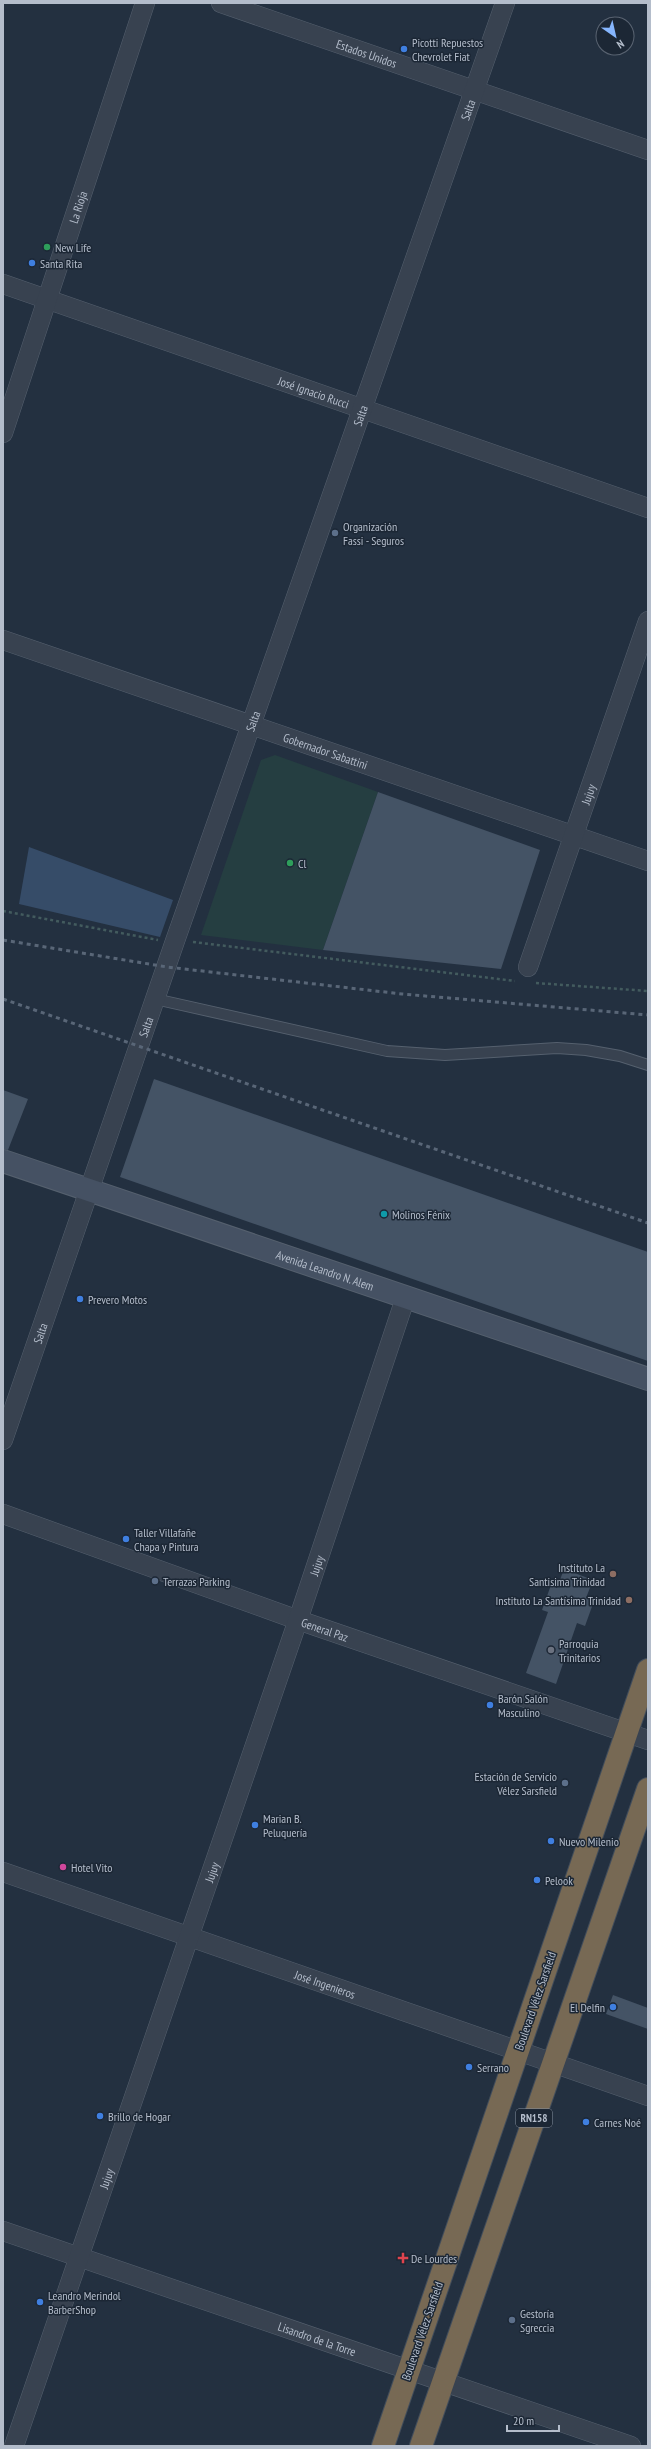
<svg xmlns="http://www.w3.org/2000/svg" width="651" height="2449" font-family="'PT Sans Narrow',sans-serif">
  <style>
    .green { fill: #253e41 }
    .water { fill: #364c68 }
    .building { fill: #445365 }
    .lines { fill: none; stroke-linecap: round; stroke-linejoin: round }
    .lane-casing { stroke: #55606e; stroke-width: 12 }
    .street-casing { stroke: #55606e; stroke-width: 20 }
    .secondary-casing { stroke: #55606e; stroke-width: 24 }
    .highway-casing { stroke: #424d5b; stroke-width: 24 }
    .path { stroke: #435b5e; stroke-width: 2.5; stroke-dasharray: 3 3; stroke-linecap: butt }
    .lane { stroke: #384250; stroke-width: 10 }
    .street { stroke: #384250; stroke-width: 19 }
    .secondary { stroke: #455163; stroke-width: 22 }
    .highway { stroke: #776954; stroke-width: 22 }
    .rail { stroke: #596677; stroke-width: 3; stroke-dasharray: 4 4; stroke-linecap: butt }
    .shop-dot { fill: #3f7fe0; stroke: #1c2735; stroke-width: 1.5 }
    .leisure-dot { fill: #2e9e5b; stroke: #1c2735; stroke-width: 1.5 }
    .service-dot { fill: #5c6f8a; stroke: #1c2735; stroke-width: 1.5 }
    .culture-dot { fill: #0f9aa8; stroke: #1c2735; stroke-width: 1.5 }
    .education-dot { fill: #8d6e63; stroke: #1c2735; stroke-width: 1.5 }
    .worship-dot { fill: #6b7280; stroke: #1c2735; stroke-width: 1.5 }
    .hotel-dot { fill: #d1479c; stroke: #1c2735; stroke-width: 1.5 }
    .health-dot { fill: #e0444e; stroke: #1c2735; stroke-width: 1.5 }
    .labels { text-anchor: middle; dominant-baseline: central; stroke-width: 3; stroke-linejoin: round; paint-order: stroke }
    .shield { fill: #1c2735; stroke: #86909e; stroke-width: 1 }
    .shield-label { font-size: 11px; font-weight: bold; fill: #b4bdcb }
    .poi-label { font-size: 12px; fill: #b4bdcb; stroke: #1c2735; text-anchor: start }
    .street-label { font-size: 12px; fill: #b4bdcb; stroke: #1c2735 }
  </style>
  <rect width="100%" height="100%" fill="#233040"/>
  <path class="green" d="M275,755L378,792L323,950L201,935L261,760Z"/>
  <path class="water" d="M29,847L173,900L160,937L19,904Z"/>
  <path class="building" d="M378,792L540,850L501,969L323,950Z
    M154,1079L648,1252V1361L120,1177Z
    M3,1090L28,1099L8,1150L3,1149Z
    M564,1569L593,1580L586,1598L594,1601L585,1626L577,1623L556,1684L526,1673L548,1612L542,1610L551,1585L557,1588Z
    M613,1995L648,2008V2029L606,2014Z"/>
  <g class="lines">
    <defs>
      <path id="lane" d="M155,999L387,1051L445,1055L557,1048L586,1050L620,1056L648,1065"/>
      <g id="street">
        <path id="s1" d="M221,3L648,150"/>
        <path id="s2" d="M3,284L648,508"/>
        <path id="s3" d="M3,433L145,3"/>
        <path id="s4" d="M3,640L648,861"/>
        <path id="s5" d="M528,967L648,621"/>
        <path id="s6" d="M3,1440L175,941L505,3"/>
        <path id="s7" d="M3,1514L298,1620L648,1740"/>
        <path id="s8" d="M3,1872L648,2096"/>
        <path id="s9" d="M3,2231L631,2446"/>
        <path id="s10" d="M14,2446L298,1620L406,1296"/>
      </g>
      <g id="secondary">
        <path id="s11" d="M3,1161L648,1379"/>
      </g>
      <path id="highway" d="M383,2446L648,1670
        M421,2446L648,1789"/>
    </defs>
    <use href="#lane" class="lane-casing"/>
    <use href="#street" class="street-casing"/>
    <use href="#secondary" class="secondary-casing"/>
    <use href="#highway" class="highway-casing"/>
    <path class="path" d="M3,911L158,940
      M193,942L515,981
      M536,983L648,991"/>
    <use href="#lane" class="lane"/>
    <use href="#street" class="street"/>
    <use href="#secondary" class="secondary"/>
    <use href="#highway" class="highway"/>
    <path class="rail" d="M3,940L167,967L402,994L648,1015
      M3,999L648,1223"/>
  </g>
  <g class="shop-dot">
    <circle cx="404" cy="49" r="4"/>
    <circle cx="32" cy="263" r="4"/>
    <circle cx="80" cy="1299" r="4"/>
    <circle cx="126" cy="1539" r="4"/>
    <circle cx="490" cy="1705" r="4"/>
    <circle cx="255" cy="1825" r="4"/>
    <circle cx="551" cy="1841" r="4"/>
    <circle cx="537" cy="1880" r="4"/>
    <circle cx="613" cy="2007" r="4"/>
    <circle cx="469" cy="2067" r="4"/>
    <circle cx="100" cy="2116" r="4"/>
    <circle cx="586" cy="2122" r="4"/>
    <circle cx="40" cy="2302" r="4"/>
  </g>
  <g class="leisure-dot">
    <circle cx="47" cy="247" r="4"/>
    <circle cx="290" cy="863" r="4"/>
  </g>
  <g class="service-dot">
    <circle cx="335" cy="533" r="4"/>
    <circle cx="155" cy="1581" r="4"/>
    <circle cx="565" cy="1783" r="4"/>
    <circle cx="512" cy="2320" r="4"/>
  </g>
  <circle class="culture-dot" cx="384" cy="1214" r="4"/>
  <g class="education-dot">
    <circle cx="613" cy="1574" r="4"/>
    <circle cx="629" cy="1600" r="4"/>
  </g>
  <circle class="worship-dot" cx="551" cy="1650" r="4"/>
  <circle class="hotel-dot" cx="63" cy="1867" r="4"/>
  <path class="health-dot" d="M401 2252h4v4h4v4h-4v4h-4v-4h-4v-4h4z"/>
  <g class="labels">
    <rect class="shield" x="516" y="2109" width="36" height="18" rx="3"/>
    <g class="shield-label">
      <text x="534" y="2118">RN158</text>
    </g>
    <g class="poi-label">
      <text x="412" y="42">Picotti Repuestos<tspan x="412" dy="14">Chevrolet Fiat</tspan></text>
      <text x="55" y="247">New Life</text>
      <text x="40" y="263">Santa Rita</text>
      <text x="343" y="526">Organización<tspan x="343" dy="14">Fassi - Seguros</tspan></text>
      <text x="298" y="863">Cl</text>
      <text x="392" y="1214">Molinos Fénix</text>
      <text x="88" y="1299">Prevero Motos</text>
      <text x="134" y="1532">Taller Villafañe<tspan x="134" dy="14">Chapa y Pintura</tspan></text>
      <text x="605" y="1567" text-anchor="end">Instituto La<tspan x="605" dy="14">Santisima Trinidad</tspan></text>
      <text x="163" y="1581">Terrazas Parking</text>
      <text x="621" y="1600" text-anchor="end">Instituto La Santísima Trinidad</text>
      <text x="559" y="1643">Parroquia<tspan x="559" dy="14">Trinitarios</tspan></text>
      <text x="498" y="1698">Barón Salón<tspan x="498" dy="14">Masculino</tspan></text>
      <text x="557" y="1776" text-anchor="end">Estación de Servicio<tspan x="557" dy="14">Vélez Sarsfield</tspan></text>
      <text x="263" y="1818">Marian B.<tspan x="263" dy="14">Peluquería</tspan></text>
      <text x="559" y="1841">Nuevo Milenio</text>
      <text x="71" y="1867">Hotel Vito</text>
      <text x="545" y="1880">Pelook</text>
      <text x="605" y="2007" text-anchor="end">El Delfin</text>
      <text x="477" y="2067">Serrano</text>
      <text x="108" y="2116">Brillo de Hogar</text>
      <text x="594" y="2122">Carnes Noé</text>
      <text x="411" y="2258">De Lourdes</text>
      <text x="48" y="2295">Leandro Merindol<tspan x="48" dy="14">BarberShop</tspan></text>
      <text x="520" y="2313">Gestoría<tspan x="520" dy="14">Sgreccia</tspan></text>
    </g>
    <g class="street-label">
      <text stroke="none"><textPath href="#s1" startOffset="154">Estados Unidos</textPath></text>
      <text stroke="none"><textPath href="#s6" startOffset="1409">Salta</textPath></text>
      <text stroke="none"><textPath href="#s3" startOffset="238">La Rioja</textPath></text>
      <text stroke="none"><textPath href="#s2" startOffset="329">José Ignacio Rucci</textPath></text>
      <text stroke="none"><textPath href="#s6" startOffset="1085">Salta</textPath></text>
      <text stroke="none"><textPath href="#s6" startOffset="761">Salta</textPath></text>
      <text stroke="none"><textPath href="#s4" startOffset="341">Gobernador Sabattini</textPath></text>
      <text stroke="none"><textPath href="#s5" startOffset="183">Jujuy</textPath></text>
      <text stroke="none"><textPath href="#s6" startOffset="437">Salta</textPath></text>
      <text stroke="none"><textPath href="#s11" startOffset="340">Avenida Leandro N. Alem</textPath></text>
      <text stroke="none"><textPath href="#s6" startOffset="113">Salta</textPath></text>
      <text stroke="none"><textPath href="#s10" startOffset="931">Jujuy</textPath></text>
      <text stroke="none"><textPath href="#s7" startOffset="342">General Paz</textPath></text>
      <text stroke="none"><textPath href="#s10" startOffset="607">Jujuy</textPath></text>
      <text stroke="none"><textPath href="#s8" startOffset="341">José Ingenieros</textPath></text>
      <text transform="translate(535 2001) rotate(-71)">Boulevard Vélez Sarsfield</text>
      <text stroke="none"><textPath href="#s10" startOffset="283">Jujuy</textPath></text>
      <text transform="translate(422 2331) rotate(-71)">Boulevard Vélez Sarsfield</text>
      <text stroke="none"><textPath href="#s9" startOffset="332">Lisandro de la Torre</textPath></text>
    </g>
  </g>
  <rect width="651" height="2449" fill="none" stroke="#b4bdcb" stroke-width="8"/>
  <g transform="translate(615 36) rotate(146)"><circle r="19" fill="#1c2735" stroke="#596371"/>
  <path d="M0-3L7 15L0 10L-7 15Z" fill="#86b6fe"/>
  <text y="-6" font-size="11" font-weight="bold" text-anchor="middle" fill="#b4bdcb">N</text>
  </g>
  <path d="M507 2425v6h52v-6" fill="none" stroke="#b4bdcb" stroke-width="2"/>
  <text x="513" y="2425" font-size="12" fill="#b4bdcb" stroke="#1c2735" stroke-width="3" paint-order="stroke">20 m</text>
</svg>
